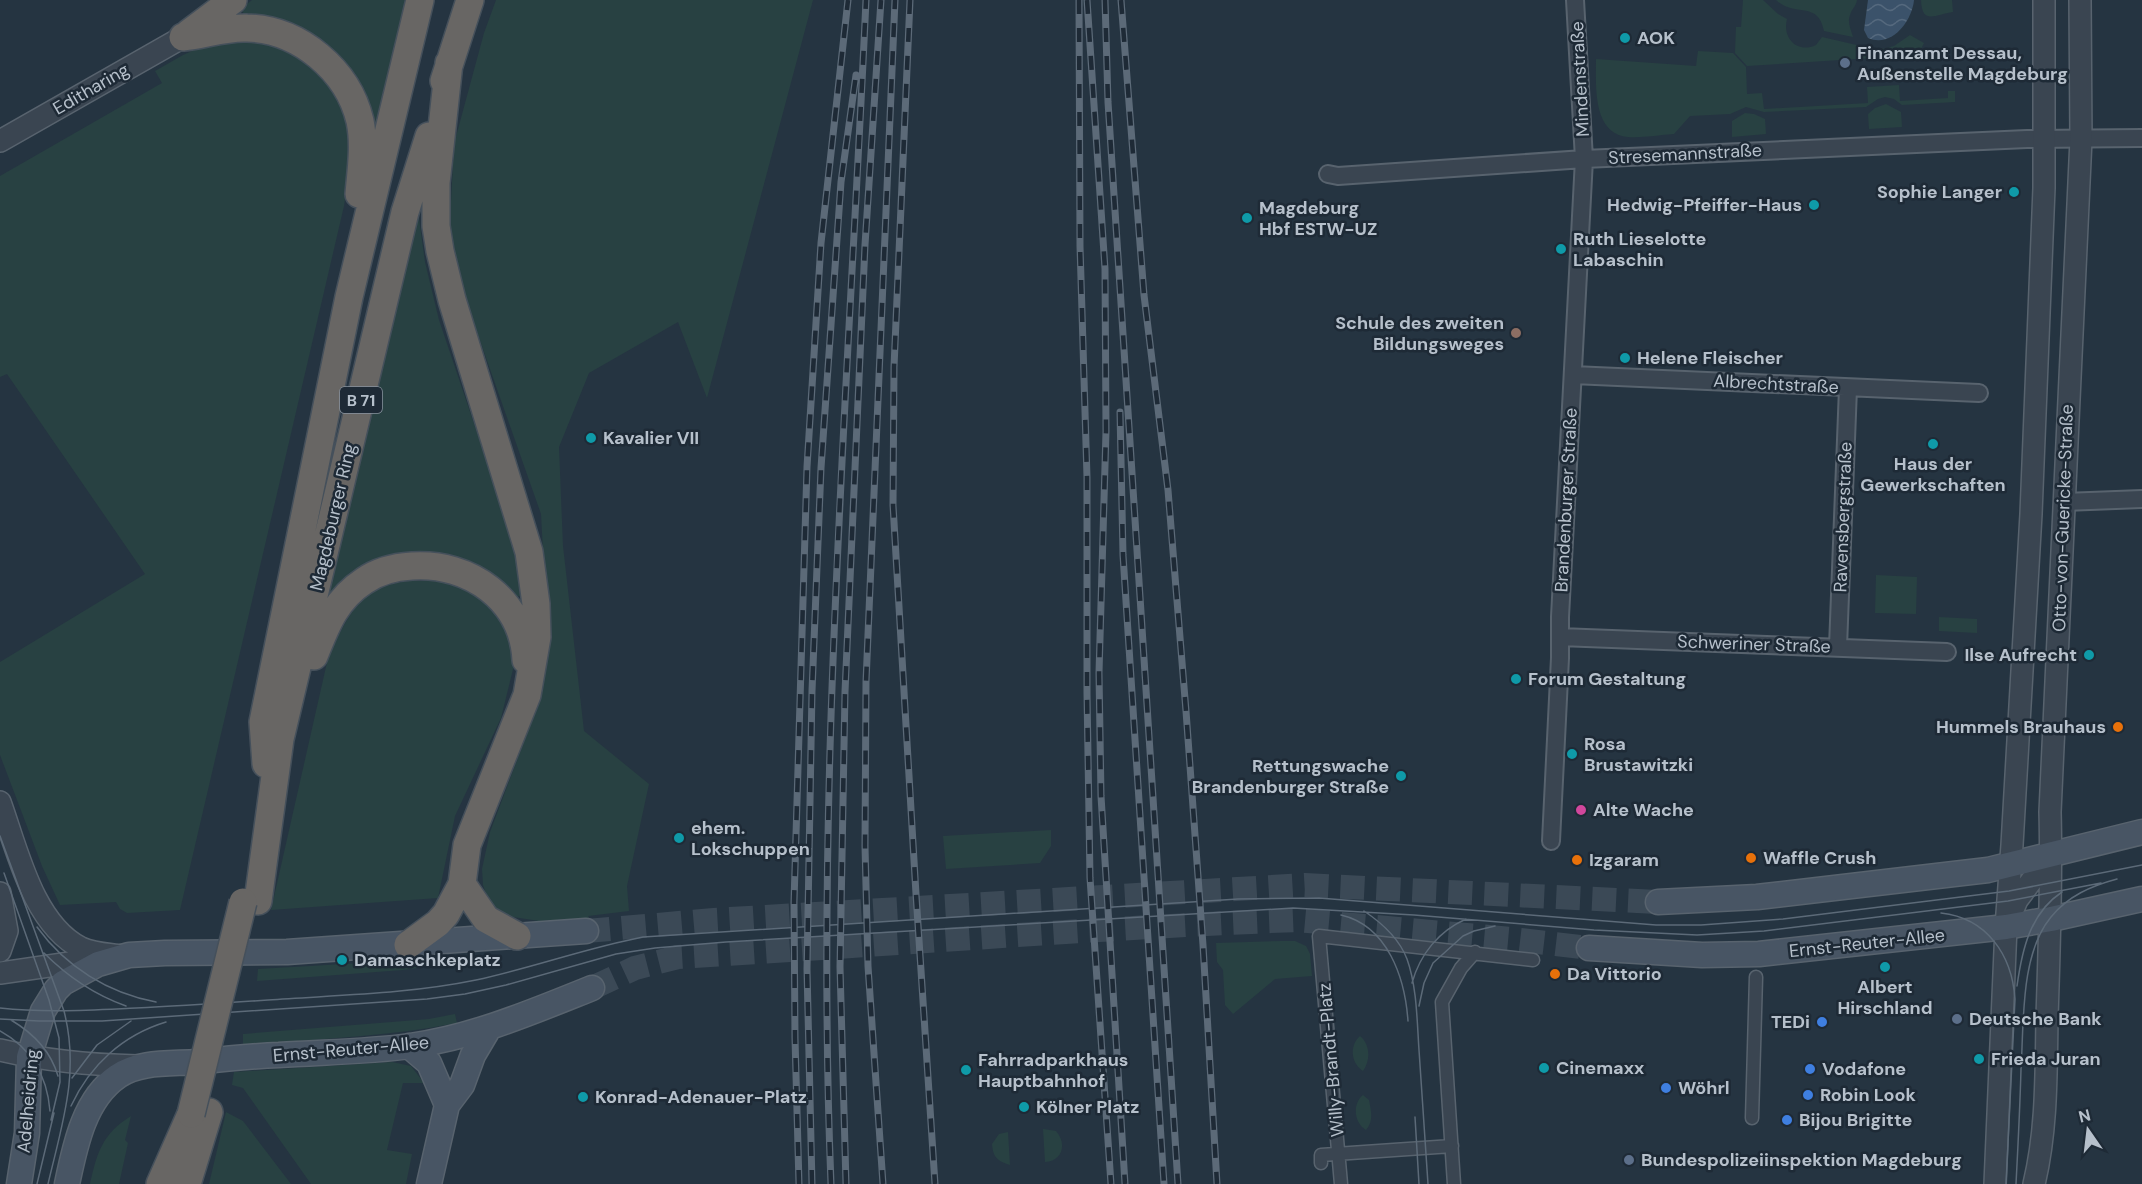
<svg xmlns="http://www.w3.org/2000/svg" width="2142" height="1184" font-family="'DM Sans',sans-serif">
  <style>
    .green { fill: #284142 }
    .water { fill: url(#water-waves) }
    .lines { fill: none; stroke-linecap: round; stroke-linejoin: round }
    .secondary-tunnel { stroke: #3b4956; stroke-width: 24; stroke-dasharray: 24 12; stroke-linecap: butt }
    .pedestrian-casing { stroke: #58636e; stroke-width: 15 }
    .minor-casing { stroke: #58636e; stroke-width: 20 }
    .tertiary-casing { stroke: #58636e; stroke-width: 24 }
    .secondary-casing { stroke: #58636e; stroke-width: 27 }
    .trunk-casing { stroke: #45505b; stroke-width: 30 }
    .pedestrian { stroke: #3a4551; stroke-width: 12 }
    .minor { stroke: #3a4551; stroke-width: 16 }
    .tertiary { stroke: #3a4551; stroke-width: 21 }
    .secondary { stroke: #485564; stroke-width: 24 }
    .trunk { stroke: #686664; stroke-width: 27 }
    .tram { stroke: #5c6a78; stroke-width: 1.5 }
    .rail-casing { stroke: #5c6a78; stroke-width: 7 }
    .rail { stroke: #1e2a36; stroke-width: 4.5; stroke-dasharray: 14; stroke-linecap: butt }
    .trunk-bridge-casing { stroke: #45505b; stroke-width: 30; stroke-linecap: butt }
    .trunk-bridge { stroke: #686664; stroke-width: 27 }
    .culture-dot { fill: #0f9aa8; stroke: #1e2a36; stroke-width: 2 }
    .service-dot { fill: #5c6f8a; stroke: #1e2a36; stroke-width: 2 }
    .education-dot { fill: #8d6e63; stroke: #1e2a36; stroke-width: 2 }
    .food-dot { fill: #e8710a; stroke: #1e2a36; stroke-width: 2 }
    .hotel-dot { fill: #d1479c; stroke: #1e2a36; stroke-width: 2 }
    .shop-dot { fill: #3f7fe0; stroke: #1e2a36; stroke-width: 2 }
    .labels { text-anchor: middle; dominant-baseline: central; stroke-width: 5; stroke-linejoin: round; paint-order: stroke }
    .shield { fill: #1e2a36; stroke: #88939e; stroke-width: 1.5 }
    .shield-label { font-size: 16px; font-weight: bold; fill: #b6c0cb }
    .poi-label { font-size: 18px; font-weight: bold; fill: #b6c0cb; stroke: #1e2a36; text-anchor: start }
    .street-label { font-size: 18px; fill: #b6c0cb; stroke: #1e2a36 }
  </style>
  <defs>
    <pattern id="water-waves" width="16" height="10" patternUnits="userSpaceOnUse" patternTransform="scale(1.5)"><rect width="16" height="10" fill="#3b526a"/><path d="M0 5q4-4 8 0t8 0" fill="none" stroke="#55697e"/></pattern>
  </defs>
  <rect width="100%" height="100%" fill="#253441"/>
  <path class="green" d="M252,0H407L377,123L373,124L367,108L244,14L241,9Z
    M496,0H813L707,398L678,322L589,373L559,447L563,546L584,731L649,784L627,886L629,911L588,916L590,919L539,921L507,916L489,903L483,885L482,869L490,832L540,699L546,609L541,514L472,318L449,239L454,144L484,33Z
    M1743,0H1763L1778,14L1787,19C1782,38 1797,54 1816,45L1822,37L1878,50L1894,46L1910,35L1924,43L1918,55L1747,66L1735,53L1736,27H1741Z
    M1776,0H1857C1856,7 1852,8 1850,15C1847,22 1851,30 1853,37L1824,31C1818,0 1796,18 1776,0Z
    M1921,0H1952L1953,12C1936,14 1922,26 1921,0Z
    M244,39L285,48L326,77L347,114L351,160L344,206L180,910L127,913L120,909L116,902L60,905L42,866L0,755V662L145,574L7,374L0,377V176L162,83L155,71L183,55L208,44Z
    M1698,51L1733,53L1746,67L1747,94L1762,93L1764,109L1868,103L1867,87L1899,85L1900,101L1948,98V91H1955V102L1902,105L1894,99L1885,97L1878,99L1866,107L1764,112L1746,107L1730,114L1690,116L1674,134C1659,135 1643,138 1628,137C1592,134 1596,85 1596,59L1696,66Z
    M1886,104L1901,112L1902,127L1869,129L1868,114L1875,108Z
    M1745,113L1754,114L1765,119L1766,134L1732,137V121Z
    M418,211L425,262L439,320L509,527L524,595L512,598L462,563L326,597Z
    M1876,575L1917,577L1916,614L1875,613Z
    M407,581H441L467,591L493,606L510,632L516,657L501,718L455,816L438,898L271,910L328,658C339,634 354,599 379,587C388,584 398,583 407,581Z
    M1939,617L1977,619V633L1939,631Z
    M1051,830V846L1040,863L946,869L943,836Z
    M1282,941H1295L1306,946L1310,954L1312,976L1275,979L1233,1014L1225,1005L1223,970L1217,962L1216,943Z
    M482,956V959L403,970L257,981L258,969Z
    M455,1014L457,1023C387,1037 315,1039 243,1045V1034L429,1019Z
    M1360,1036C1370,1044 1371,1060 1363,1071C1351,1063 1349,1046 1360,1036Z
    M392,1062L411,1066L424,1083H403L387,1150L412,1154L406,1184H311L243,1088L232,1085L234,1072Z
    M1363,1095L1369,1100C1371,1111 1374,1121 1366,1130C1354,1123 1352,1104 1363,1095Z
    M226,1112L243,1121L291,1184H209Z
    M131,1116L125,1140L128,1143L119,1184H90C97,1153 102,1134 131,1116Z
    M1043,1129L1056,1131C1067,1143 1063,1161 1045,1162Z
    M1008,1132L1010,1165C998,1161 993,1158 992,1144L999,1134Z"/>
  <path class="water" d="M1868,0H1914C1912,21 1892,48 1868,38L1864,30Z"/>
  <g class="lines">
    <path class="secondary-tunnel" d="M586,931L714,920L1305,885L1658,902
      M592,988L635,968L678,957C885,945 1091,928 1297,920L1512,939L1589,948"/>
    <defs>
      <path id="pedestrian" d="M1752,1118L1756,977
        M1321,1163V1155L1452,1146
        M1341,1184L1319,936L1533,960
        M1454,1184L1442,1002L1461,968L1475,952"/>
      <path id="minor" d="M1328,174L1338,176L1584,159L2027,139L2142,138
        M1573,375L1979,393
        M2064,502L2142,499
        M1560,637L1947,652
        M1838,647L1848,388
        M1551,841L1560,658V617L1584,159L1575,0"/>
      <path id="tertiary" d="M0,141L183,37
        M0,802C17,849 33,924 81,948C94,954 109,954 122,956
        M0,893L7,931L0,951
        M2011,914L2017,900L2051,855
        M0,973L104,958
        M0,1050C46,1061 90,1065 137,1066
        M1995,1184L2006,927L2012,845L2031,514L2044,188V0
        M2034,1184C2047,1130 2046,1074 2047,1019C2049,950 2052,881 2050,812L2081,139L2080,0"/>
      <path id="secondary" d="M1658,902L1757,897L1988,870L2142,832
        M1589,948L1702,955L1759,954L2006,927L2051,919L2142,899
        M409,1046L429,1063L447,1105
        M19,1184L27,1133L29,1057L43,1011L56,990L63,983L98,964L129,955L165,953L287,952L586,931
        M67,1184C75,1146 84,1099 118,1076C139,1061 172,1064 197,1062C224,1059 252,1056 279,1055C323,1052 367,1052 410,1046C474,1037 532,1012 592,988
        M429,1184L447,1105L462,1085L473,1055L489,1028"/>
      <path id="trunk" d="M189,33L233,0
        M183,37C204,35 225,27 247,28C299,29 348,70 360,121C365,145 361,170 359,194
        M444,81L470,0
        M314,656C326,626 335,600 364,581C378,571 395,567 412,566C470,562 523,600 526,660
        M266,764L263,722L349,297L420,0
        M462,884L486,919L517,936
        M258,901L280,739L405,212L429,136
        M408,945L438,923L446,914L462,884L467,845L527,695L537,637L536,604L529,552L452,300L440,251L436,226V183L449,63
        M160,1184L191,1114
        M187,1184L209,1112"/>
    </defs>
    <use href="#pedestrian" class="pedestrian-casing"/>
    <use href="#minor" class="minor-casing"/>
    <use href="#tertiary" class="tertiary-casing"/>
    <use href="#secondary" class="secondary-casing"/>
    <use href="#trunk" class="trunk-casing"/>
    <use href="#pedestrian" class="pedestrian"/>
    <use href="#minor" class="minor"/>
    <use href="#tertiary" class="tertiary"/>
    <use href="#secondary" class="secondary"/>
    <use href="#trunk" class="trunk"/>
    <path class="tram" d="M0,836L64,1011C80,1073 62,1124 48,1184
      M4,873L49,1000L59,1038L60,1082L51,1120
      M1364,911C1382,923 1399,938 1407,959C1417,987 1417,1021 1419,1050C1422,1095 1425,1139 1428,1184
      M1941,913C1987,918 2012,955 2015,999L2006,1184
      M1341,915C1388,926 1405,978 1408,1021
      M37,927C66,967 108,993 156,1002
      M44,953C68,977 95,995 126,1006
      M1412,983C1420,954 1439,931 1466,919
      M2017,986C2022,950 2030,913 2062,892
      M1419,1006L1424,983L1433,963L1463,936L1474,931L1495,926
      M0,1008C45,1013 91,1010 136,1008C180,1006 224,1003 268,1000C337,995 408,994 476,980C532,968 586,948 643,937L1238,899L1319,898L1656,925H1701L1783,919L2009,891L2142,865
      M0,1019L39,1021H102L427,999L465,994L506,985L616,954L655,948L726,942L1293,908L1414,915L1594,930L1697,935L1764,931L2008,901L2101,883
      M11,1020C33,1033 51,1052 58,1076
      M0,1031C31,1048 47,1075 50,1111
      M72,1078L97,1045L131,1021
      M71,1106C90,1065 123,1035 166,1022
      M1415,1117L1419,1184
      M37,1184L54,1113
      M2016,1184C2018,1146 2020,1107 2021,1069C2024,1023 2020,954 2051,917C2068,896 2091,886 2117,879"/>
    <defs>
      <path id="rail" d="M910,0L894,367L893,505L916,894L935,1184
        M1079,0L1080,246L1087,477V693L1090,878L1111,1184
        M1087,0L1105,269L1106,431L1099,673L1101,796L1125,1184
        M1105,0L1108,102L1178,1184
        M1121,0L1144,295L1168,490L1186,711L1203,945L1217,1184
        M1120,412L1123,555L1164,1184
        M799,1184L795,1038L794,902L807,467L821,243L848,0
        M812,1184L807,969L812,691L821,468L841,182L856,75
        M831,1184C815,789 848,394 866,0
        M846,1184L840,967L845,692L865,245L881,0
        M883,1184L868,966L865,846L866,682L895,0"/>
    </defs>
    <use href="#rail" class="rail-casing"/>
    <use href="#rail" class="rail"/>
    <defs>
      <path id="trunk-bridge" d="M191,1114L243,902"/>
    </defs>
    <use href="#trunk-bridge" class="trunk-bridge-casing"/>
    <use href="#trunk-bridge" class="trunk-bridge"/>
  </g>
  <g class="culture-dot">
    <circle cx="1625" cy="38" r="6"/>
    <circle cx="2014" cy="192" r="6"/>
    <circle cx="1814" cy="205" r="6"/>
    <circle cx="1247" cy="218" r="6"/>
    <circle cx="1561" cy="249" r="6"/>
    <circle cx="1625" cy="358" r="6"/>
    <circle cx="591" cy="438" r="6"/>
    <circle cx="1933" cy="444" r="6"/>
    <circle cx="2089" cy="655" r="6"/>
    <circle cx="1516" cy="679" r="6"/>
    <circle cx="1572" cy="754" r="6"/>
    <circle cx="1401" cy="776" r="6"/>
    <circle cx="679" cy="838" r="6"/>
    <circle cx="342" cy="960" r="6"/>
    <circle cx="1885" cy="967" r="6"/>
    <circle cx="1979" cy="1059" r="6"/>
    <circle cx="1544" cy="1068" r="6"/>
    <circle cx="966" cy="1070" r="6"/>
    <circle cx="583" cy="1097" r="6"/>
    <circle cx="1024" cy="1107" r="6"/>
  </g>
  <g class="service-dot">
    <circle cx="1845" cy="63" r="6"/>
    <circle cx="1957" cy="1019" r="6"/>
    <circle cx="1629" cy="1160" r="6"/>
  </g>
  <circle class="education-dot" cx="1516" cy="333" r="6"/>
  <g class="food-dot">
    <circle cx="2118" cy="727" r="6"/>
    <circle cx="1751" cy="858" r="6"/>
    <circle cx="1577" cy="860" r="6"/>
    <circle cx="1555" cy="974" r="6"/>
  </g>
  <circle class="hotel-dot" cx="1581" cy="810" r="6"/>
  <g class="shop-dot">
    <circle cx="1822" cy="1022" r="6"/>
    <circle cx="1810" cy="1069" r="6"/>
    <circle cx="1666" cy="1088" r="6"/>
    <circle cx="1808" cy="1095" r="6"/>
    <circle cx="1787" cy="1120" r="6"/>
  </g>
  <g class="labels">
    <rect class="shield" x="340" y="387" width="42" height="26" rx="4.5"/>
    <g class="shield-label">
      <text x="361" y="400">B 71</text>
    </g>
    <g class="poi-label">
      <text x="1637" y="38">AOK</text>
      <text x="1857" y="53">Finanzamt Dessau,<tspan x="1857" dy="21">Außenstelle Magdeburg</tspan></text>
      <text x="2002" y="192" text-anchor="end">Sophie Langer</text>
      <text x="1802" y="205" text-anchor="end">Hedwig-Pfeiffer-Haus</text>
      <text x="1259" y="208">Magdeburg<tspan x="1259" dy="21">Hbf ESTW-UZ</tspan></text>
      <text x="1573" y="239">Ruth Lieselotte<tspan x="1573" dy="21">Labaschin</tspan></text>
      <text x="1504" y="323" text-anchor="end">Schule des zweiten<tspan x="1504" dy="21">Bildungsweges</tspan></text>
      <text x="1637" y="358">Helene Fleischer</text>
      <text x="603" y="438">Kavalier VII</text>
      <text x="1933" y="464" text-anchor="middle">Haus der<tspan x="1933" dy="21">Gewerkschaften</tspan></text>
      <text x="2077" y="655" text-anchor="end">Ilse Aufrecht</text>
      <text x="1528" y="679">Forum Gestaltung</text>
      <text x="2106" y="727" text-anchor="end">Hummels Brauhaus</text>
      <text x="1584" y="744">Rosa<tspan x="1584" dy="21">Brustawitzki</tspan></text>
      <text x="1389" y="766" text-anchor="end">Rettungswache<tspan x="1389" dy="21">Brandenburger Straße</tspan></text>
      <text x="1593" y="810">Alte Wache</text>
      <text x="691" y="828">ehem.<tspan x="691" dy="21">Lokschuppen</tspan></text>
      <text x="1763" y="858">Waffle Crush</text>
      <text x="1589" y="860">Izgaram</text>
      <text x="354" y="960">Damaschkeplatz</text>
      <text x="1567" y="974">Da Vittorio</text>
      <text x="1885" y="987" text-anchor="middle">Albert<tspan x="1885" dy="21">Hirschland</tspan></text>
      <text x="1969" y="1019">Deutsche Bank</text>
      <text x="1810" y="1022" text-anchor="end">TEDi</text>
      <text x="1991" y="1059">Frieda Juran</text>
      <text x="978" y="1060">Fahrradparkhaus<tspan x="978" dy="21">Hauptbahnhof</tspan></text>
      <text x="1556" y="1068">Cinemaxx</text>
      <text x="1822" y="1069">Vodafone</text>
      <text x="1678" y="1088">Wöhrl</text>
      <text x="1820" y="1095">Robin Look</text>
      <text x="595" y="1097">Konrad-Adenauer-Platz</text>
      <text x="1036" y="1107">Kölner Platz</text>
      <text x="1799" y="1120">Bijou Brigitte</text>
      <text x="1641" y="1160">Bundespolizeiinspektion Magdeburg</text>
    </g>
    <g class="street-label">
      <text transform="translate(1580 79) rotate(-93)">Mindenstraße</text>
      <text transform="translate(91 89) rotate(-30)">Editharing</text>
      <text transform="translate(1685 154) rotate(-3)">Stresemannstraße</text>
      <text transform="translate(1776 384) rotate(3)">Albrechtstraße</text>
      <text transform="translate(1566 500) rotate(-87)">Brandenburger Straße</text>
      <text transform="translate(333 517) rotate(-77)">Magdeburger Ring</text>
      <text transform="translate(1843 517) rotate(-88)">Ravensbergstraße</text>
      <text transform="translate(2063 518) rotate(-88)">Otto-von-Guericke-Straße</text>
      <text transform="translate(1754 644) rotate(2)">Schweriner Straße</text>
      <text transform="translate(1867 943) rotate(-6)">Ernst-Reuter-Allee</text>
      <text transform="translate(351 1049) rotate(-5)">Ernst-Reuter-Allee</text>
      <text transform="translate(1331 1060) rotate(-95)">Willy-Brandt-Platz</text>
      <text transform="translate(28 1101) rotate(-85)">Adelheidring</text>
    </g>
  </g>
  <g transform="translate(2088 1130) rotate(346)" stroke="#1e2a36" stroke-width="4.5" paint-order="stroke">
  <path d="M0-4.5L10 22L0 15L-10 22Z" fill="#b6c0cb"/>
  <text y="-9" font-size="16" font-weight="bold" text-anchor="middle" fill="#b6c0cb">N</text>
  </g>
</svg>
